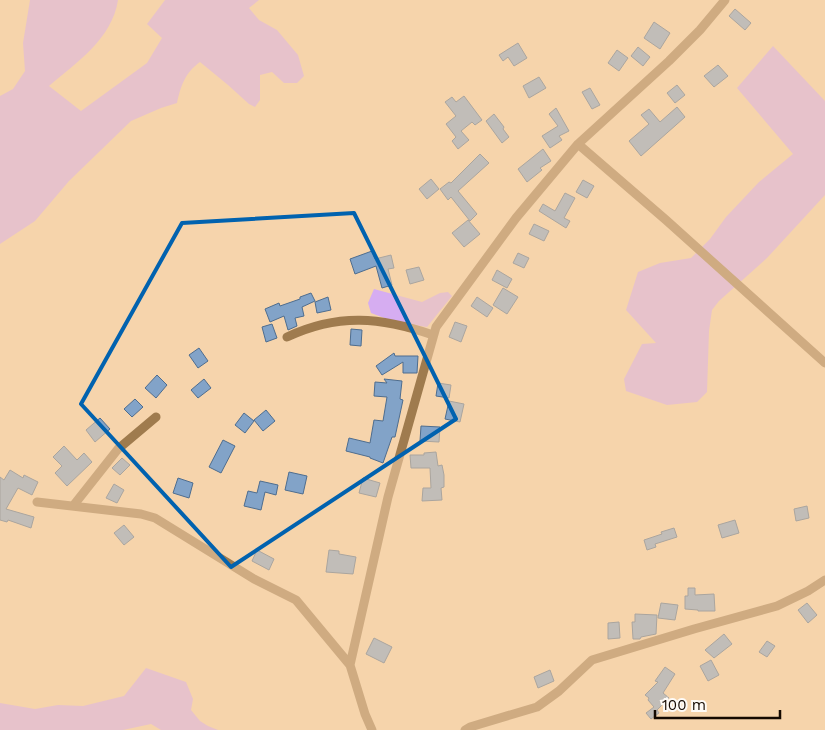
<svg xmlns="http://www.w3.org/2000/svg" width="825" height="730" font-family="'Work Sans',sans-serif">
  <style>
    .green { fill: #d6adf1 }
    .building { fill: #82a3c8; stroke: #4e6d8f }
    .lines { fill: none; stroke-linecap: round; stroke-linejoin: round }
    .street { stroke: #9f7b4e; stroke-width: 9 }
    .marked { fill: none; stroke: #0162af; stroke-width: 4; stroke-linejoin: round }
  </style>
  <rect width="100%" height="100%" fill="#f6d4ac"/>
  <path class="green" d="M30,0H118C112,39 77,62 49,86L81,111L147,63L162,38L147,24L165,0H259L249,8L259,20L277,30L298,55L304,76L297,83H284L272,72L260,75V100L255,107L249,104L228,85L200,62C185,73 181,85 177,103L161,108L131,121L69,181L35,221L0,244V96L13,89L25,71L23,43Z
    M773,46L825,101V195L767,258L719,301L712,310L709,331L707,392L697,402L667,405L626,391L624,379L642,344L656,343L626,310L638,272L660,263L691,258L710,239L726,217L759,182L793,154L737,88Z
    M374,289L422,302L440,293L448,292L452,296L427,327L395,322L371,313L368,303Z
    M146,668L186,682L193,699L191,710L200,721L208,726L218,730H161L151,724L123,730H0V703L35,709L58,705L83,706L124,696Z"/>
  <path class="building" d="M735,9L751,23L745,30L729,16Z
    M654,22L670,33L660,49L644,38Z
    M518,43L527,58L514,66L508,57L503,61L499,55Z
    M638,47L650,57L643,66L631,56Z
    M617,50L628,58L619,71L608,63Z
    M718,65L728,76L714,87L704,76Z
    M539,77L546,88L529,98L523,86Z
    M677,85L685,95L675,103L667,93Z
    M590,88L600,105L592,109L582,92Z
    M464,96L482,120L475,125L472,122L461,131L469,140L458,149L452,141L456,137L446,124L456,116L445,102L452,97L456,102Z
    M677,107L685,117L641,156L629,141L649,124L641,115L649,109L660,122Z
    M556,108L569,131L559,136L562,140L550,148L542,136L558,126L549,114Z
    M494,114L504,127L503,129L509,137L502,143L486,121Z
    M543,149L551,161L540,168L542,170L527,182L518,169Z
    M480,154L489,163L458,191L477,214L470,221L451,197L448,200L440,189L449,182L451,183Z
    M431,179L439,189L427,199L419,189Z
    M583,180L594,186L587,198L576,192Z
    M565,193L575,198L564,218L570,221L566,228L539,211L543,204L555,211Z
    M468,220L480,234L464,247L452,233Z
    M534,224L549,231L544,241L529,234Z
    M372,251L375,259L391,255L394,268L388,269L392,285L382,288L376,266L355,274L350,259Z
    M518,253L529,258L524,268L513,263Z
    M419,267L424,280L410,284L406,270Z
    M497,270L512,279L507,288L492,280Z
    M503,288L518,297L507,314L493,305Z
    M311,293L315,301L302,307L304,316L295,318L297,326L288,330L284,316L270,322L265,309L279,303L280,306L300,299V297Z
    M328,297L331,310L317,313L315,302Z
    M477,297L493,308L487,317L471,306Z
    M455,322L467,326L461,342L449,337Z
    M272,324L277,338L266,342L262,327Z
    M351,329L362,330L361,346L350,345Z
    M199,348L208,361L198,368L189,355Z
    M394,353L395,356H418L417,373H403V362L382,375L376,366Z
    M157,375L167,385L156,398L145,388Z
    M204,379L211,388L198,398L191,390Z
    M384,379L402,381L400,399L403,400L395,437H392L383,463L370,458V457L346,451L349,438L370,443L374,420L383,421L387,397L374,396L375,382L387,383Z
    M438,383L451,385L449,398L436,396Z
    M135,399L143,407L132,417L124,409Z
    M449,401L464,404L460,422L445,419Z
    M266,410L275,421L263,431L254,420Z
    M244,413L254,421L245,433L235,425Z
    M100,418L110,429L95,442L86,430Z
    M421,426L440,427L439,442L420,441Z
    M223,440L235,446L221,473L209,467Z
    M64,446L77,460L84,453L92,462L67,486L55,473L62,466L53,457Z
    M436,452L438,466L442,465L444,475V487L441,488L442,500L422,501L423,488H431L430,468H411L410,455H424V453Z
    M122,458L130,465L120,475L112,468Z
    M10,470L23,478L24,475L38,482L32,495L18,488L6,509L34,517L31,528L8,520L7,522L0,520V477L4,480Z
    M289,472L307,476L303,494L285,490Z
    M178,478L193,483L189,498L173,493Z
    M363,478L380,483L376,497L359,493Z
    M260,481L278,485L276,495L265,492L261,510L244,506L248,491L257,493Z
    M114,484L124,490L117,503L106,498Z
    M807,506L809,518L796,521L794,509Z
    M735,520L739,533L722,538L718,525Z
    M124,525L134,537L124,545L114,533Z
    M674,528L677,537L655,544L656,547L647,550L644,540L662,534L661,532Z
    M257,550L274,559L269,570L252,561Z
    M329,550L339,551V554L356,557L353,574L326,572Z
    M688,588H695V595L714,594L715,611H698V610L685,609V596H688Z
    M661,603L678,605L675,620L658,618Z
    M807,603L817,615L808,623L798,610Z
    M635,614L657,615L656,634L641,637L640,639H633L632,622H635Z
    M619,622L620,638L608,639V623Z
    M724,634L732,644L714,658L705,650Z
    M374,638L392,647L384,663L366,654Z
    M767,641L775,646L767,657L759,652Z
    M711,660L719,675L708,681L700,666Z
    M665,667L675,674L663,693L669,698L657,710L659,713L651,719L646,713L654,707L648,700L649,698L645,695L658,682L655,681Z
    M550,670L554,681L538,688L534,677Z"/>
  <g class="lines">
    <path class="street" d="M578,144L666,220L825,363
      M287,337C338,313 381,317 433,335
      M37,502L141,514L155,518L254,579L296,600L350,665
      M73,506L118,449L156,417
      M372,730L365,714L350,665L388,497L436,327L516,218L578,144L669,61L700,30L725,0
      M465,730L470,727L537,707L559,691L592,660L694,629L777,606L808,591L825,580"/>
  </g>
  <path d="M0 0H825V730H0ZM354,213L456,419L231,567L81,404L182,223Z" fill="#f6d4ac" fill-opacity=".55" fill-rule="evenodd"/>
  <path class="marked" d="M354,213L456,419L231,567L81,404L182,223Z"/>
  <path d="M655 710v8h125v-8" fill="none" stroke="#140900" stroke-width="2.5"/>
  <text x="662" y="710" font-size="15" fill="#140900" stroke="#fefbf7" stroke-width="4" paint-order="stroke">100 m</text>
</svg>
